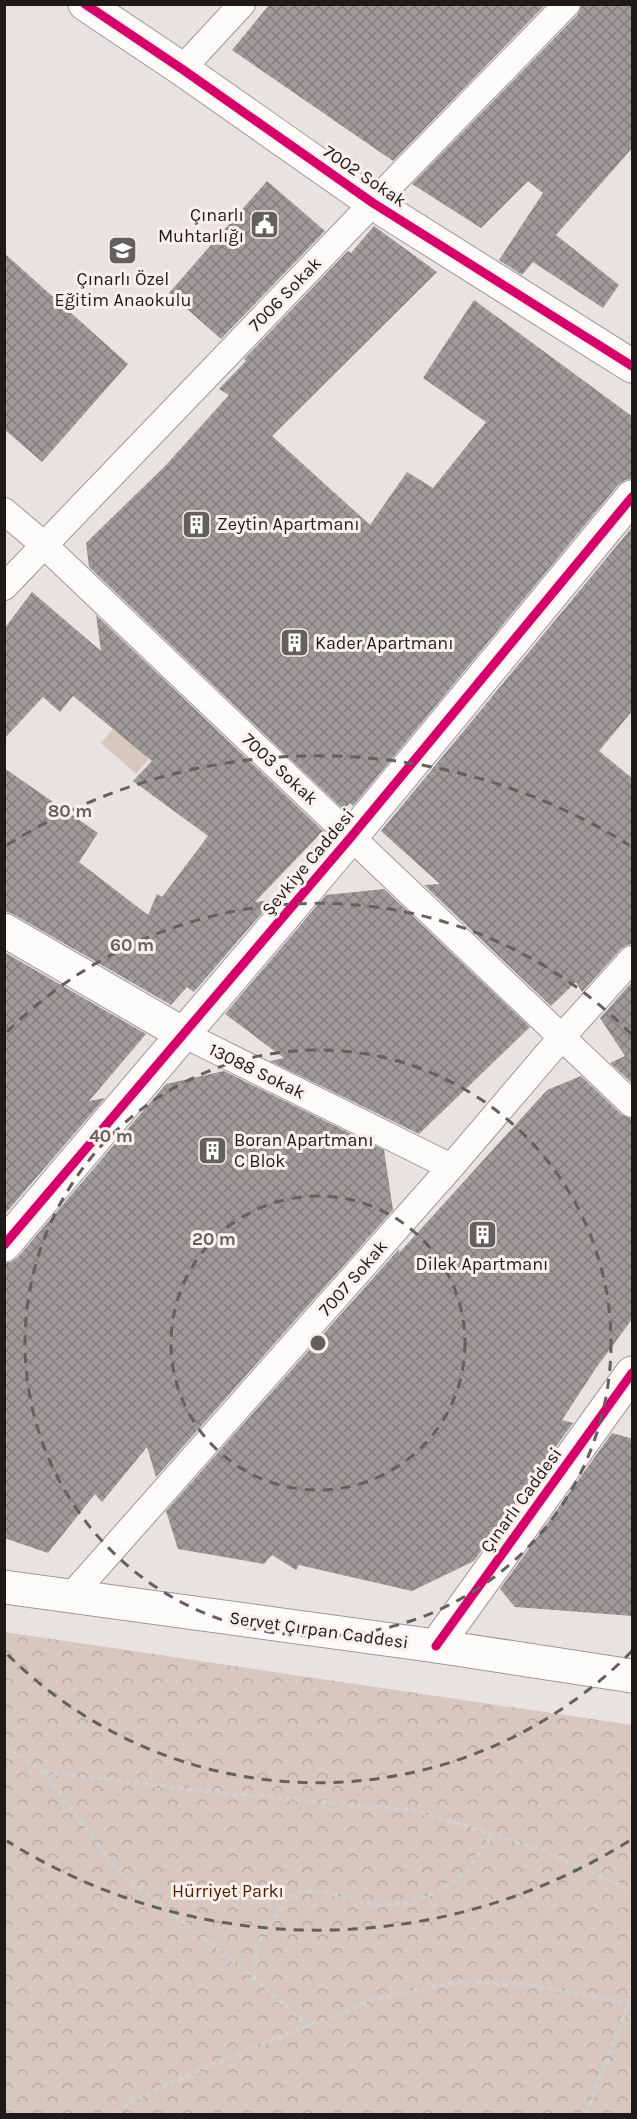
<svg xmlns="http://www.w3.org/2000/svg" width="637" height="2119" font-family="Karla,sans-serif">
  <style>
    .grass { fill: #d7c7bf }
    .park { fill: url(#park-crowns) }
    .building { fill: url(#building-cross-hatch) }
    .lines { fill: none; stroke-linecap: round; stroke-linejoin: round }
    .service-casing { stroke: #9d9997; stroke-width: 28 }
    .minor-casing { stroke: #9d9997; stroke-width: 35 }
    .secondary-casing { stroke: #9d9997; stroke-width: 35 }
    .path { stroke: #d2d0cf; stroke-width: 4; stroke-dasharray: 6 3; stroke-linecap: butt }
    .service { stroke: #fcfbfa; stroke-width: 26 }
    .minor { stroke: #fcfbfa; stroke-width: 33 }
    .secondary { stroke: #fcfbfa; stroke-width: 33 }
    .cycleway-casing { stroke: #f9efeb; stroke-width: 13 }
    .cycleway { stroke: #d6006c; stroke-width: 9 }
    .ring { fill: none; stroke: #64605e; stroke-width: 3; stroke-dasharray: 10 8 }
    .labels { text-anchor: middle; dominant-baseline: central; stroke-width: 6; stroke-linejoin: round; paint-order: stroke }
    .street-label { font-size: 18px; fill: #1d1a18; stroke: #f9efeb }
    .poi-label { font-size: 18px; fill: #1d1a18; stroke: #f9efeb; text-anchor: start }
    .park-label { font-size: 18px; fill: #4d1d01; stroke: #f9efeb }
    .centre { fill: #64605e; stroke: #f9efeb; stroke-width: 3 }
    .ring-label { font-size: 18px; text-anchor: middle; font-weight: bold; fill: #64605e; stroke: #f9efeb; stroke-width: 6; stroke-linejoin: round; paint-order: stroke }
  </style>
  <defs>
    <pattern id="park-crowns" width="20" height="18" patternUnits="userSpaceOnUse" patternTransform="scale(1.5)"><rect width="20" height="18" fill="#d7c7bf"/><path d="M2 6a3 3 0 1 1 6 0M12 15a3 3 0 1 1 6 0" fill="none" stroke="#b8aaa3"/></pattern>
    <pattern id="building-cross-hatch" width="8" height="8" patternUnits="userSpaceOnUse" patternTransform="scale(1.5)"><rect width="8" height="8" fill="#9f9b9a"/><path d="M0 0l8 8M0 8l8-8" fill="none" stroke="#817e7d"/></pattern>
  </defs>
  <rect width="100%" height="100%" fill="#e8e3e1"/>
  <path class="grass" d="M145,691L180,722L136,774L101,743Z"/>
  <path class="park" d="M5,1632L632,1725V2114H5Z"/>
  <path class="building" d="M270,4H546L393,161L232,50Z
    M582,4H633V147L556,235L619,285L603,308L533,262L522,275L499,260L543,193L528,181L481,228L412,184L578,14Z
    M267,181L325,231L221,339L169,293Z
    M374,226L437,272L272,436L370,525L407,472L433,488L486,422L423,378L474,300L633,417V479L625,480L618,485L353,806L350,803L344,810L89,567L86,543L166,465L229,395L219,389L246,361L244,359L348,251L351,253Z
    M4,253L128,364L42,462L4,429Z
    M633,526V710L599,751L633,779V944L627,945L621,949L582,992L576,982L551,1006L424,885L440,884L381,831Z
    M32,592L101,651L96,615L323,831L255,902L273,900L194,992L187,987L171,1005L13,914L4,911V768L98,833L79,862L148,915L157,894L162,897L208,836L133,781L152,761L73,696L60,712L43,697L4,739V629Z
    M384,889L530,1027L419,1134L270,1061L284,1058L225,1014L326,895Z
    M4,952L146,1034L89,1101L105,1098L4,1215Z
    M633,981V1084L610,1063L625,1056L600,1018Z
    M224,1071L384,1150L393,1210L156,1477L147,1447L102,1502L95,1494L48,1553L4,1538V1263L11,1262L18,1257L166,1084Z
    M581,1076L622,1115L633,1119V1318L596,1368L562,1420L573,1423L474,1561L412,1591L299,1565L296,1570L272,1555L264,1564L178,1549L166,1511L399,1249V1253L547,1090Z
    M612,1433L633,1439V1616L515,1607L500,1589Z"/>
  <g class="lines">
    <defs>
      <path id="service" d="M182,69L242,4
        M4,511L44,545L632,1104
        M4,587L373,203L567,4
        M183,1034L451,1167
        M71,1596L451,1167L561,1038L632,959"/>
      <path id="minor" d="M85,4L182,69L373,203L632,366
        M4,930L183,1034
        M4,1245L351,837L632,497
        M436,1646L632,1373"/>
      <path id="secondary" d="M4,1587L436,1646L632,1676"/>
    </defs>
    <use href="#service" class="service-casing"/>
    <use href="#minor" class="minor-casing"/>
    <use href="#secondary" class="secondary-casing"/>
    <path class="path" d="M4,1745L44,1772L118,1872L234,1961L309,2026
      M44,1772L214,1792L413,1810L539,1849L632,1891
      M254,1977L257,1944L287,1898L302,1891L328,1892L372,1905L409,1903L441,1890L469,1869L492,1835
      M115,2114L133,2100L227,2058L375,1999L464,1981L536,1986L629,2003L632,2005
      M586,2114L629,2003L632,1983"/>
    <use href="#service" class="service"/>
    <use href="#minor" class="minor"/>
    <use href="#secondary" class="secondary"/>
    <defs>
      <path id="cycleway" d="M85,4L182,69L373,203L632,366
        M4,1245L351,837L632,497
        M436,1646L632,1373"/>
    </defs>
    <use href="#cycleway" class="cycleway-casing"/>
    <use href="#cycleway" class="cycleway"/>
  </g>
  <g class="ring">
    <circle cx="318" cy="1343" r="147"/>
    <circle cx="318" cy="1343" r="293"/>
    <path d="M632 1651A440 440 0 0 1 7 1654M7 1032A440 440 0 0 1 632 1035"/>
    <path d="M629 1841A587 587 0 0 1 7 1841M7 845A587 587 0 0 1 629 845"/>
  </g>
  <defs>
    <symbol id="civic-square" viewBox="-11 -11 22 22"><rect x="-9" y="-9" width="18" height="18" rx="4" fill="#64605e" stroke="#f9efeb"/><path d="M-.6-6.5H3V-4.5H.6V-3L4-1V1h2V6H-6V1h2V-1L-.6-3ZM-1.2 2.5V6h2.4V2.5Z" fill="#fff"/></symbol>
    <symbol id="school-square" viewBox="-11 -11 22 22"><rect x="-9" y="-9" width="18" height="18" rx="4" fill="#64605e" stroke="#f9efeb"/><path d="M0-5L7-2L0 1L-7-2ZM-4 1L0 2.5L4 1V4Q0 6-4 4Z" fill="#fff"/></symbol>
    <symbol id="building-square" viewBox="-11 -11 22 22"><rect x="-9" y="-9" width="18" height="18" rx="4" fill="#64605e" stroke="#f9efeb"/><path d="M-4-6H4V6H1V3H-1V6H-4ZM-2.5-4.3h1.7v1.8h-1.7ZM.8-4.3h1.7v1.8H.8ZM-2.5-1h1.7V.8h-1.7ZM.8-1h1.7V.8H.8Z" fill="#fff"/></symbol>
  </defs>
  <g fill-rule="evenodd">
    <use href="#civic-square" x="248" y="208" width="33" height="33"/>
    <use href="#school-square" x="106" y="234" width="33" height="33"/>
    <use href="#building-square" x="180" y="508" width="33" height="33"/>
    <use href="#building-square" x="278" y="626" width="33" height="33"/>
    <use href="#building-square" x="196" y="1134" width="33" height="33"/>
    <use href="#building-square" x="466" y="1218" width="33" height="33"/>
  </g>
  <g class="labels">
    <g class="street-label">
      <text transform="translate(365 176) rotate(34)">7002 Sokak</text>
      <text transform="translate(285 294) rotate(-46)">7006 Sokak</text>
      <text transform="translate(280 769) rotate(43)">7003 Sokak</text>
      <text transform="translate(308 862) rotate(-50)">Şevkiye Caddesi</text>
      <text transform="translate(257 1071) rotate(26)">13088 Sokak</text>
      <text transform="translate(353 1278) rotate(-49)">7007 Sokak</text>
      <text transform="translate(521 1500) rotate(-54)">Çınarlı Caddesi</text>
      <text transform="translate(319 1630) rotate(8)">Servet Çırpan Caddesi</text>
    </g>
    <g class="poi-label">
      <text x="244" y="215" text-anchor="end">Çınarlı<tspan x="244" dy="21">Muhtarlığı</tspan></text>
      <text x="123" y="279" text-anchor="middle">Çınarlı Özel<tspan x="123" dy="21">Eğitim Anaokulu</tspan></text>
      <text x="217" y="524">Zeytin Apartmanı</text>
      <text x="315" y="643">Kader Apartmanı</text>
      <text x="234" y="1140">Boran Apartmanı<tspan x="234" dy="21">C Blok</tspan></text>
      <text x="482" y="1264" text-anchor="middle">Dilek Apartmanı</text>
    </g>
    <g class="park-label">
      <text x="228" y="1891">Hürriyet Parkı</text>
    </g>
  </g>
  <circle cx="318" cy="1343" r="9" class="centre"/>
  <g class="ring-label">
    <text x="70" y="817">80 m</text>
    <text x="132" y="951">60 m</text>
    <text x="111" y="1142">40 m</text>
    <text x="214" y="1245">20 m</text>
  </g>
  <rect width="637" height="2119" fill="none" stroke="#1d1a18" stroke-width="12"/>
</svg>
